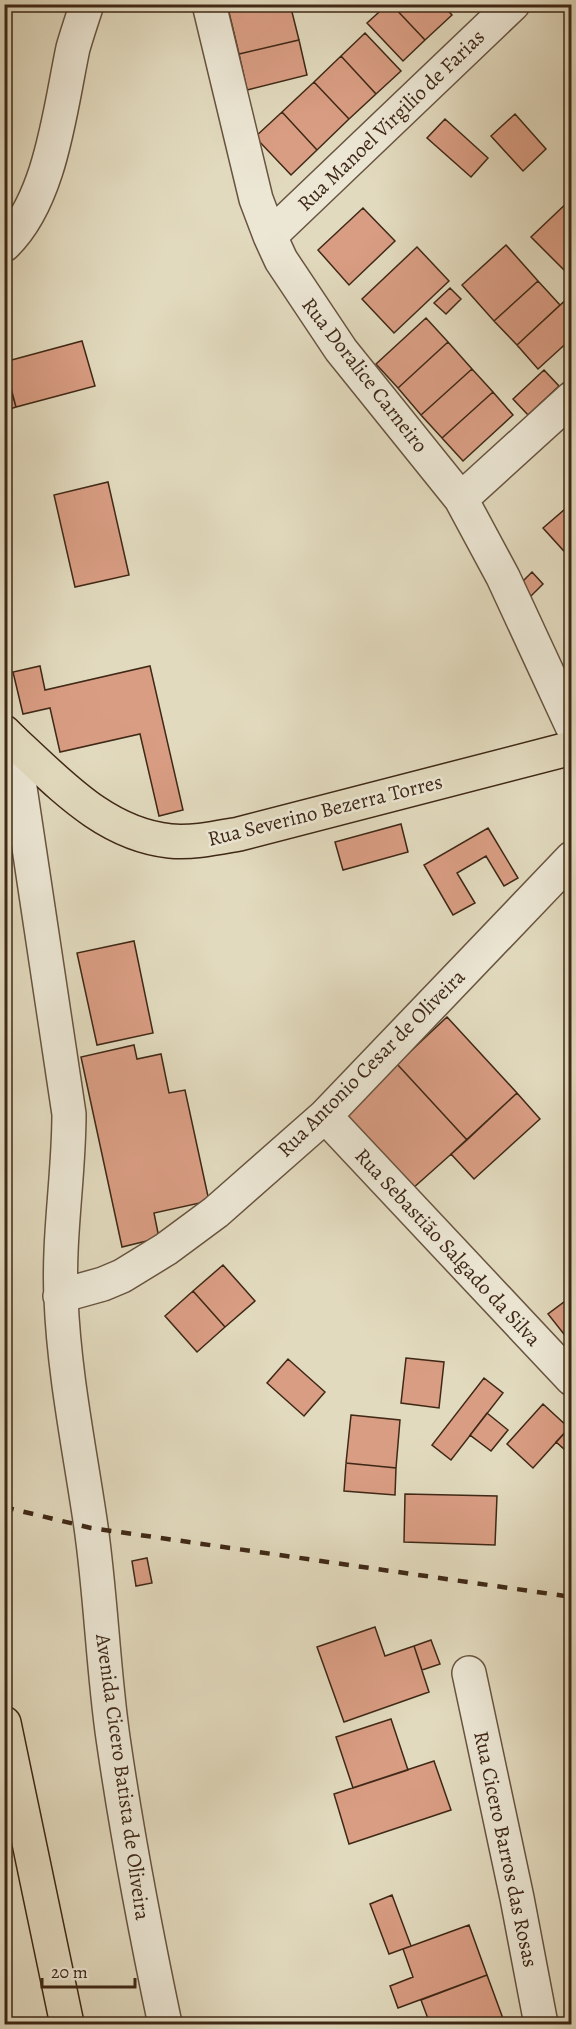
<svg xmlns="http://www.w3.org/2000/svg" width="576" height="2029" font-family="Alegreya,serif">
  <style>
    .building { fill: #d99d83; stroke: #3f2816; stroke-width: 1.5 }
    .lines { fill: none; stroke-linecap: round; stroke-linejoin: round }
    .minor-casing { stroke: #685440; stroke-width: 36 }
    .major-casing { stroke: #3f2816; stroke-width: 36 }
    .highway-casing { stroke: #3f2816; stroke-width: 36 }
    .minor { stroke: #ece7d5; stroke-width: 33 }
    .major { stroke: #e2dabe; stroke-width: 33 }
    .highway { stroke: #e2dabe; stroke-width: 33 }
    .rail { stroke: #3f2816; stroke-width: 4.5; stroke-dasharray: 10 10; stroke-linecap: butt }
    .labels { text-anchor: middle; dominant-baseline: central; stroke-width: 5; stroke-linejoin: round; paint-order: stroke }
    .street-label { font-size: 21px; fill: #3f2816; stroke: #ece7d5 }
  </style>
  <rect width="100%" height="100%" fill="#e2dabe"/>
  <filter id="stains"><feTurbulence type="fractalNoise" baseFrequency=".00333" numOctaves="4"/><feColorMatrix values="0 0 0 0 .2 0 0 0 0 .09 0 0 0 0 .02 0 0 0 .5 -.17"/></filter>
  <radialGradient id="worn" r=".72"><stop offset=".6" stop-color="#630" stop-opacity="0"/><stop offset="1" stop-color="#630" stop-opacity=".3"/></radialGradient>
  <path class="building" d="M227,4H290L299,40L239,54Z
    M388,4H391L425,40L403,61L367,23Z
    M391,4H442L452,15L425,40Z
    M365,33L401,71L376,94L341,56Z
    M299,40L307,75L247,90L239,54Z
    M341,56L376,94L349,119L314,82Z
    M314,82L349,119L317,150L282,112Z
    M282,112L317,150L291,175L255,137Z
    M515,114L546,149L523,171L491,136Z
    M445,119L488,158L471,177L427,138Z
    M572,198V278L531,237Z
    M363,208L395,241L349,285L318,250Z
    M506,245L538,281L494,321L462,285Z
    M417,247L449,281L394,333L362,299Z
    M538,281L560,305L517,345L494,321Z
    M450,288L461,299L446,314L434,303Z
    M570,296L572,338L538,369L517,345Z
    M426,318L448,342L398,388L376,364Z
    M82,341L95,386L16,407L4,362Z
    M448,342L472,369L421,415L398,388Z
    M4,366L16,407L4,411Z
    M472,369L493,392L442,438L421,415Z
    M544,370L559,386L528,415L513,399Z
    M493,392L513,415L463,461L442,438Z
    M108,482L129,575L75,587L54,495Z
    M572,503V560L543,528Z
    M532,572L543,584L531,596L520,584Z
    M40,666L45,690L150,666L183,810L159,816L140,734L60,752L50,708L23,714L13,672Z
    M401,824L408,852L343,870L335,842Z
    M488,828L518,878L504,886L486,856L457,873L475,903L453,915L424,865Z
    M134,941L153,1033L97,1045L77,953Z
    M447,1017L517,1093L467,1140L397,1064Z
    M134,1045L137,1059L161,1054L169,1093L185,1090L209,1201L154,1213L159,1238L122,1247L81,1057Z
    M397,1064L467,1140L412,1189L343,1113Z
    M517,1093L540,1119L474,1179L451,1154Z
    M223,1265L255,1301L225,1327L193,1291Z
    M193,1291L225,1327L197,1352L165,1316Z
    M572,1296V1334L567,1338L548,1314Z
    M406,1358L444,1362L439,1408L401,1403Z
    M288,1359L325,1392L304,1416L267,1383Z
    M484,1378L503,1393L451,1460L432,1445Z
    M543,1404L569,1428L533,1468L507,1444Z
    M487,1413L508,1430L491,1451L470,1435Z
    M351,1415L400,1420L396,1468L346,1463Z
    M572,1425V1456L556,1442Z
    M346,1463L396,1468L395,1495L344,1491Z
    M405,1494L497,1496L495,1545L404,1542Z
    M147,1558L152,1583L136,1586L132,1561Z
    M375,1627L385,1656L414,1646L429,1692L344,1722L317,1647Z
    M431,1640L440,1664L422,1670L414,1646Z
    M391,1719L408,1770L353,1788L336,1737Z
    M434,1761L451,1810L349,1844L334,1794Z
    M392,1895L411,1946L389,1954L370,1904Z
    M469,1925L487,1975L398,2008L390,1986L413,1977L403,1949Z
    M487,1975L505,2024H430L421,2000Z"/>
  <g class="lines">
    <defs>
      <path id="minor" d="M209,4L256,199L270,236L281,260L341,350L461,499L503,577L572,726
        M270,236L513,4
        M4,245C51,201 60,109 73,48C77,34 82,19 87,4
        M461,499L572,398
        M13,741L69,1114C69,1175 58,1237 61,1298C64,1375 80,1451 91,1527C101,1597 103,1668 113,1738C127,1835 145,1929 165,2024
        M325,1116L572,1379
        M60,1296L103,1284L122,1276L166,1249L216,1212L325,1116L572,858
        M469,1673L517,1898L541,2024"/>
      <path id="major" d="M4,732L13,741C59,783 104,834 170,841C193,843 216,838 239,834L572,748"/>
      <path id="highway" d="M4,1723L67,2024"/>
    </defs>
    <use href="#minor" class="minor-casing"/>
    <use href="#major" class="major-casing"/>
    <use href="#highway" class="highway-casing"/>
    <use href="#minor" class="minor"/>
    <use href="#major" class="major"/>
    <use href="#highway" class="highway"/>
    <path class="rail" d="M4,1507L91,1528L572,1597"/>
  </g>
  <g class="labels">
    <g class="street-label">
      <text transform="translate(391 120) rotate(-44)">Rua Manoel Virgilio de Farias</text>
      <text transform="translate(365 375) rotate(52)">Rua Doralice Carneiro</text>
      <text transform="translate(325 810) rotate(-14)">Rua Severino Bezerra Torres</text>
      <text transform="translate(371 1063) rotate(-45)">Rua Antonio Cesar de Oliveira</text>
      <text transform="translate(448 1247) rotate(47)">Rua Sebastião Salgado da Silva</text>
      <text transform="translate(123 1777) rotate(82)">Avenida Cicero Batista de Oliveira</text>
      <text transform="translate(506 1849) rotate(78)">Rua Cicero Barros das Rosas</text>
    </g>
  </g>
  <rect width="576" height="2029" fill="none" stroke="#e2dabe" stroke-width="24"/>
  <rect x="6" y="6" width="564" height="2017" fill="none" stroke="#3f2816" stroke-width="3"/>
  <rect x="12" y="12" width="552" height="2005" fill="none" stroke="#3f2816" stroke-width="1.5"/>
  <path d="M42 1978v9h93v-9" fill="none" stroke="#3f2816" stroke-width="3"/>
  <text x="51" y="1978" font-size="18" fill="#3f2816" stroke="#ece7d5" stroke-width="4.5" paint-order="stroke">20 m</text>
  <rect width="100%" height="100%" filter="url(#stains)"/>
  <rect width="100%" height="100%" fill="url(#worn)"/>
</svg>
